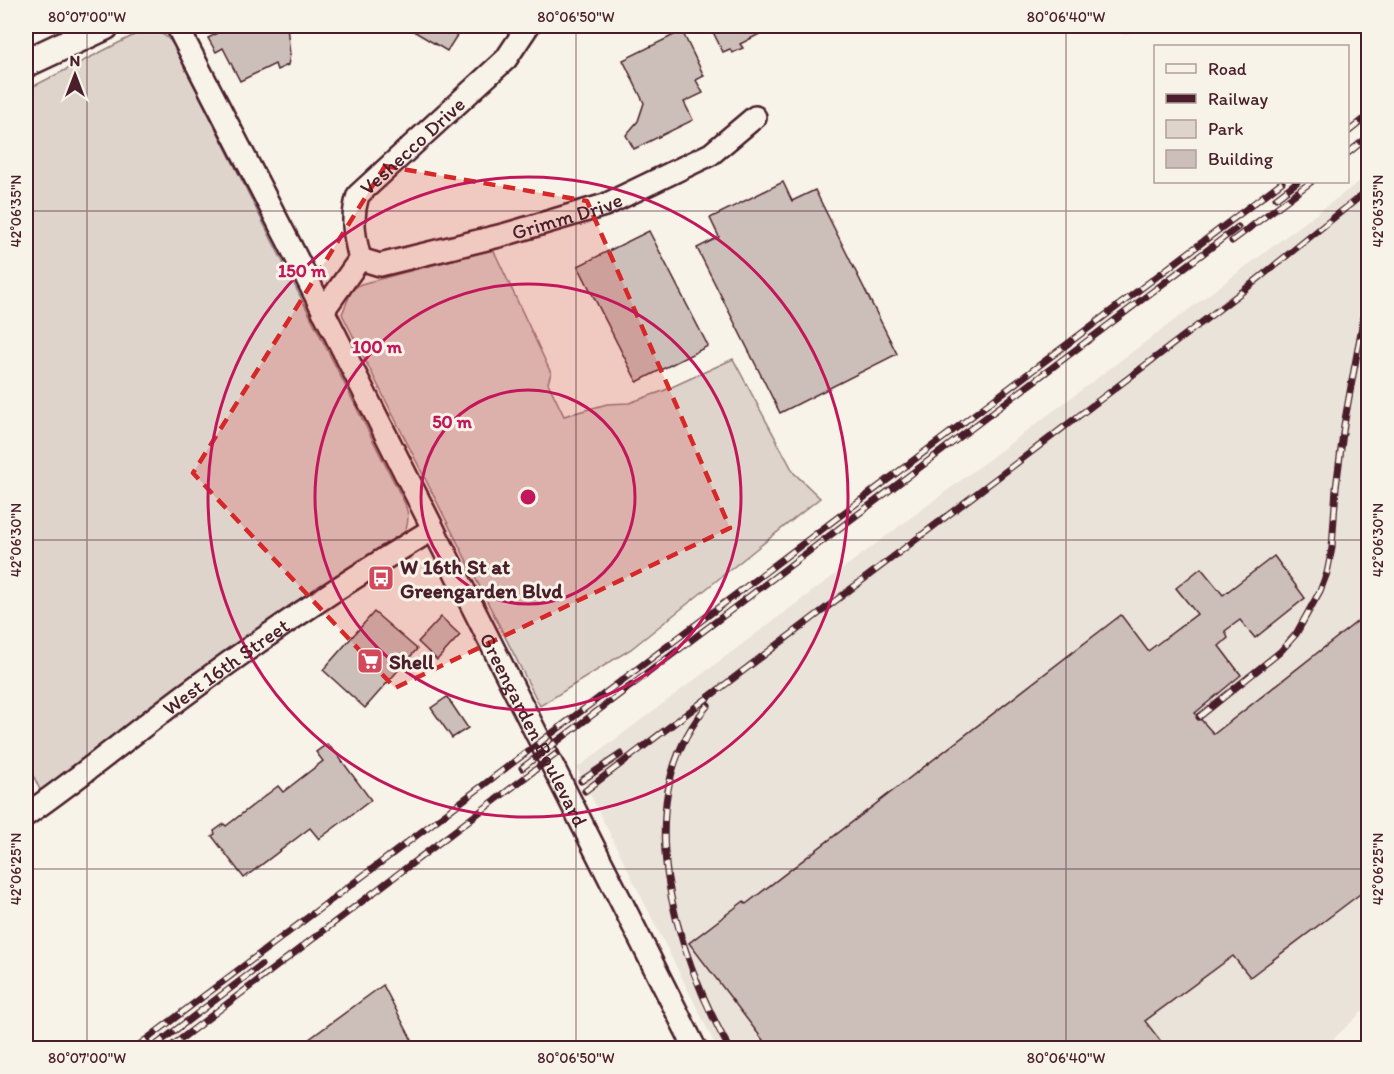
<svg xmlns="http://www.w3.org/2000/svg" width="1394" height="1074" font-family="Itim,sans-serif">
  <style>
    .built { fill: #eae3da }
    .green { fill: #ded4cc; stroke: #947a7c; stroke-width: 1.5 }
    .building { fill: #ccbfb9; stroke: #4a1f2b; stroke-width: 1.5 }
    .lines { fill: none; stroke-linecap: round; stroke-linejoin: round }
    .minor-casing { stroke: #4a1f2b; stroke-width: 26 }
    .major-casing { stroke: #4a1f2b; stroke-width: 32 }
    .minor { stroke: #f7f3e8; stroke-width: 21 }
    .major { stroke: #f7f3e8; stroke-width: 27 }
    .rail-casing { stroke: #4a1f2b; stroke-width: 7 }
    .rail { stroke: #f7f3e8; stroke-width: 4.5; stroke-dasharray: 14; stroke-linecap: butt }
    .marked { fill: #d62828; fill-opacity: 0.2; stroke: #d62828; stroke-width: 4.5; stroke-dasharray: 12 8; stroke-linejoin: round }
    .ticks { fill: none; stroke: #4a1f2b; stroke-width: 1.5; stroke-opacity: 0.45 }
    .ring { fill: none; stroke: #c2185b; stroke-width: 3 }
    .labels { text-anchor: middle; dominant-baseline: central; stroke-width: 6; stroke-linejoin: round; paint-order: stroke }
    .street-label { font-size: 21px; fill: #4a1f2b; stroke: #f7f3e8 }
    .poi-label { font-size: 21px; font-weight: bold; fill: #4a1f2b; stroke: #f7f3e8; text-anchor: start }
    .centre { fill: #c2185b; stroke: #f7f3e8; stroke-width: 3 }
    .ring-label { font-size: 18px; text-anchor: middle; font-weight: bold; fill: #c2185b; stroke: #f7f3e8; stroke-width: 6; stroke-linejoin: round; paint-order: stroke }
    .neatline { fill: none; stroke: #4a1f2b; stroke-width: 2 }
    .ticks-label { font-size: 15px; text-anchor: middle; fill: #4a1f2b }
  </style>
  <rect width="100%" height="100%" fill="#f7f3e8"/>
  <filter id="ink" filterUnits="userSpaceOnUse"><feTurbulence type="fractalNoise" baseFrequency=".0167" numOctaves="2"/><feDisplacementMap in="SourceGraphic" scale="12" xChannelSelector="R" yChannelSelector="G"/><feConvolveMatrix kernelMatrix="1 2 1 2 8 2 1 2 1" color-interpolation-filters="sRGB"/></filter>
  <g filter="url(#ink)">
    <path class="built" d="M1105,26H1144L1125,35Z
      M1368,175V1006L1324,1048H717L577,768Z"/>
    <path class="green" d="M146,31C158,31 166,34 173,44L405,504C410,517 409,529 399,539L42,794L26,760V90L140,32Z
      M493,249L551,373L548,383L564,416L607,404L629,403L663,391L733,359L794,473L820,498L631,649L540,706L342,314L352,290L361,284Z"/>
    <path class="building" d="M211,26H287L290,55L288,65L277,70L275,64L240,81L223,48L216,52L208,38L216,34Z
      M405,26H463L447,51Z
      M710,26H775L740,44L743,48L732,53L730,49L723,52Z
      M682,31L704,76L696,80L703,93L684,102L693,120L634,149L626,135L638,121L644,103L623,60Z
      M783,182L792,201L815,190L897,354L780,413L697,248L719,237L710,218Z
      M649,231L708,346L637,382L578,266Z
      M1274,556L1305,598L1255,638L1240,620L1225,631L1228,638L1219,646L1241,675L1195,713L1214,734L1368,613V888L1250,977L1233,956L1145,1021L1166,1048H769L689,943L744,901L746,904L1121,615L1148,651L1197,614L1176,588L1201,568L1223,595Z
      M374,612L417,649L365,708L323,670Z
      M441,617L460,635L437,660L418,642Z
      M447,697L468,728L452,738L431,708Z
      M327,744L336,753L371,800L319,839L310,828L244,878L212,836L215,834L214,831L224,824L226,826L278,786L283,792L323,761L316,752Z
      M383,985L416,1048H297Z"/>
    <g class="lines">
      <defs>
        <g id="minor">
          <path id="s1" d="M177,26L289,243L695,1048"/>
          <path id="s2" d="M360,259L380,265L503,235L605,205L711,154L755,117"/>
          <path id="s3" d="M323,311L360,259C354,236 351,218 358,195L506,59L528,26"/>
          <path id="s4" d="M26,815C81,777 132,734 186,694C265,635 348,580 433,529"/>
        </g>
        <path id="major" d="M26,63L105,26"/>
      </defs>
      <use href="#minor" class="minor-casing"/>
      <use href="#major" class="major-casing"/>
      <use href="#minor" class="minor"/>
      <use href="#major" class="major"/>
      <defs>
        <path id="rail" d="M1348,132L1368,116
          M1348,153L1368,137
          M1276,198L1297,182
          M1232,241L1311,182
          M708,705C626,800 675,951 729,1048
          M1199,717L1280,652L1296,634L1320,591L1327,573L1332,548L1336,488L1344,425L1368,293
          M522,768L1238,227
          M581,781L621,754
          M585,791L1243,291L1368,190
          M135,1048L1282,182
          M152,1048L261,965
          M169,1048L556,754"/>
      </defs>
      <use href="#rail" class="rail-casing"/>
      <use href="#rail" class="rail"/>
    </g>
  </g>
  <path class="marked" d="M385,166L587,201L730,528L395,688L193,473Z"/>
  <path class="ticks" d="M87,26V1048M576,26V1048M1066,26V1048M26,211H1368M26,540H1368M26,869H1368"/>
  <g class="ring">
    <circle cx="528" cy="497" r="107"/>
    <circle cx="528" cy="497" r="213"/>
    <circle cx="528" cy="497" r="320"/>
  </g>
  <defs>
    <symbol id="bus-square" viewBox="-11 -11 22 22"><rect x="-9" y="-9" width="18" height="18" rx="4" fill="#d1495b" stroke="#f7f3e8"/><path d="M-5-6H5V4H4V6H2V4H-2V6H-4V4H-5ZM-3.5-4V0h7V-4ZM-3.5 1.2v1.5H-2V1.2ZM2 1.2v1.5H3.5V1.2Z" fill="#fff"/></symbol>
    <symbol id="supermarket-square" viewBox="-11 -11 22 22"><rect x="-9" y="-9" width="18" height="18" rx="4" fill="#d1495b" stroke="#f7f3e8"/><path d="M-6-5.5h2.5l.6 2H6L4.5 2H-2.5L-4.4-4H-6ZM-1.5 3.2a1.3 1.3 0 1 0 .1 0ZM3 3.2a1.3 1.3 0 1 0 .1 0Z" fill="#fff"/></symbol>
  </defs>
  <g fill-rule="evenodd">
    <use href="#bus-square" x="366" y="563" width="30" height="30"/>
    <use href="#supermarket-square" x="355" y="646" width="30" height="30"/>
  </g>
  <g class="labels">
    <g class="street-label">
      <text stroke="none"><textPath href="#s3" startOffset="202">Veshecco Drive</textPath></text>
      <text stroke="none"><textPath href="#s2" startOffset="214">Grimm Drive</textPath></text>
      <text stroke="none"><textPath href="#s4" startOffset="249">West 16th Street</textPath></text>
      <text stroke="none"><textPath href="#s1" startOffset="789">Greengarden Boulevard</textPath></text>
    </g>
    <g class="poi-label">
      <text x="400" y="566">W 16th St at<tspan x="400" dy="24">Greengarden Blvd</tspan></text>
      <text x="389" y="661">Shell</text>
    </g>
  </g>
  <circle cx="528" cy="497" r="9" class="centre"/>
  <g class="ring-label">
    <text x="302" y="277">150 m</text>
    <text x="377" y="353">100 m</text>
    <text x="452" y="428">50 m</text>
  </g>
  <rect width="1394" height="1074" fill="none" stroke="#f7f3e8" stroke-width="66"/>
  <rect x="1154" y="45" width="195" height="138" fill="#f7f3e8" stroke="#b29e9c" stroke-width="1.5"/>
  <rect x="1166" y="64" width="30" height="9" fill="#f7f3e8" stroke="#b29e9c" stroke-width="1.5"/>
  <text x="1208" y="75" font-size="18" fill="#4a1f2b">Road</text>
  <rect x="1166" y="94" width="30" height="9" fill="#4a1f2b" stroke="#b29e9c" stroke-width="1.5"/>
  <text x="1208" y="105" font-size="18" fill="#4a1f2b">Railway</text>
  <rect x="1166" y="120" width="30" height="18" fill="#ded4cc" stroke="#b29e9c" stroke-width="1.5"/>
  <text x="1208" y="135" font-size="18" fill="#4a1f2b">Park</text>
  <rect x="1166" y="150" width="30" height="18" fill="#ccbfb9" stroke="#b29e9c" stroke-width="1.5"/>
  <text x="1208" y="165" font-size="18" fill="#4a1f2b">Building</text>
  <g transform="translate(75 75)" stroke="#f7f3e8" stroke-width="4.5" paint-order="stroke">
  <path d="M0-4.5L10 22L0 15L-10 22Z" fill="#4a1f2b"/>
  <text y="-9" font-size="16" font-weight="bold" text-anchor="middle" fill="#4a1f2b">N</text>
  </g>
  <rect x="33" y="33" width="1328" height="1008" class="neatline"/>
  <g class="ticks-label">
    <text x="87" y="22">80°07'00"W</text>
    <text x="576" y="22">80°06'50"W</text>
    <text x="1066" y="22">80°06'40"W</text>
    <text transform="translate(16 211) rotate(-90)" y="5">42°06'35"N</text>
    <text transform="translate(1378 211) rotate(-90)" y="5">42°06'35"N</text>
    <text transform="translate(16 540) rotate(-90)" y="5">42°06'30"N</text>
    <text transform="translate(1378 540) rotate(-90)" y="5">42°06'30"N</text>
    <text transform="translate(16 869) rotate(-90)" y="5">42°06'25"N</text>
    <text transform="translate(1378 869) rotate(-90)" y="5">42°06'25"N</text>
    <text x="87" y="1063">80°07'00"W</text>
    <text x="576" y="1063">80°06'50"W</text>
    <text x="1066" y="1063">80°06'40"W</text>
  </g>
</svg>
